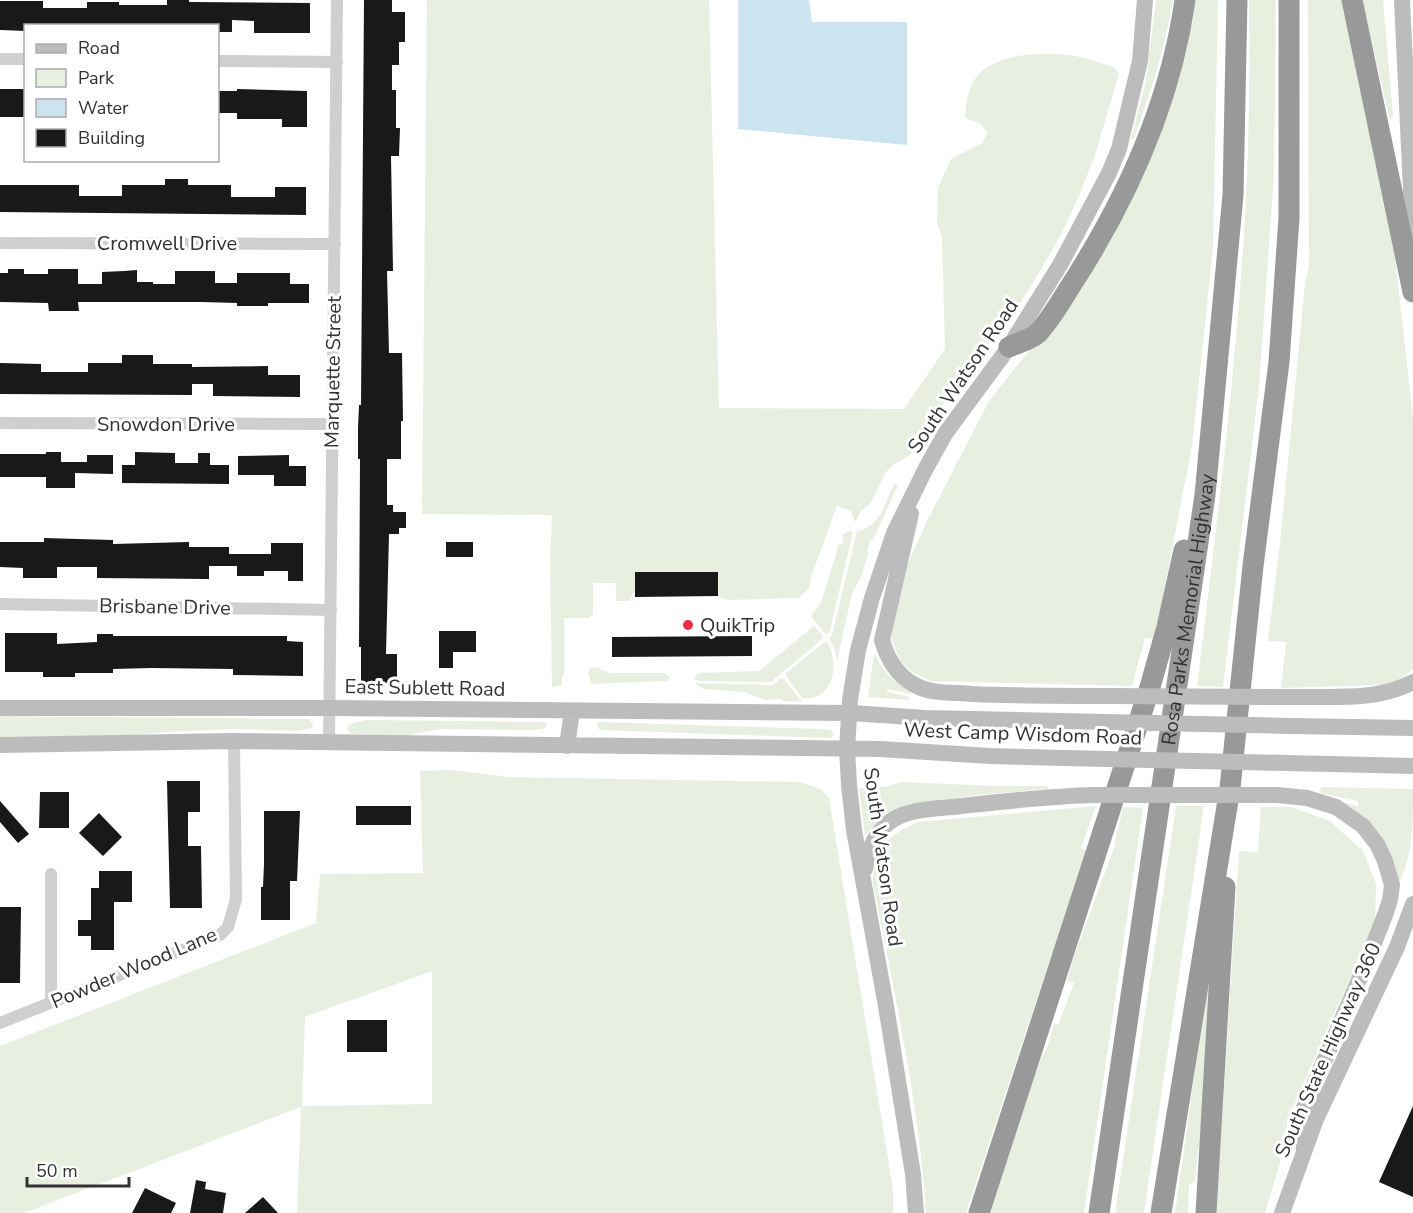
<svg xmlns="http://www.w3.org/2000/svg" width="1413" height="1213" font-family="'Nunito Sans',sans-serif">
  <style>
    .green { fill: #e9efe0; fill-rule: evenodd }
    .water { fill: #cce3f0 }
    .building { fill: #191919 }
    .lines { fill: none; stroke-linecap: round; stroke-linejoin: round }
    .street { stroke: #cfcfcf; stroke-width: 12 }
    .secondary { stroke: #bcbcbc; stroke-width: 16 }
    .highway { stroke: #999; stroke-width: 21 }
    .secondary-bridge { stroke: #bcbcbc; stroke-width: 16 }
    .poi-dot { fill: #f12c44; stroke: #fff; stroke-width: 2 }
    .labels { text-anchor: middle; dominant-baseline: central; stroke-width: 6; stroke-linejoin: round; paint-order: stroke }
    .street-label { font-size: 20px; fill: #323232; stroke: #fff }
    .poi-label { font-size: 20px; fill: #323232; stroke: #fff; text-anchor: start }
  </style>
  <rect width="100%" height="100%" fill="#fff"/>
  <path class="green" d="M427,0H709L719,408L904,409L945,349L942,237L937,223L938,188L951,159L982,143L988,133L980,123L965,118C966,104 967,87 978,75C1000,51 1051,51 1080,57C1092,59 1104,64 1115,68L1119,74L1095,155L1081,191L1063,231L1037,276L1017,308L952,390L910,455L892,466L886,472L871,503L861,511L855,522L851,511L837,506L811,577L809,589L798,598L727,600L718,596L717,572H635V592H633L630,601H616V583H593V614L589,618H564V675H562V685L552,687L550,560L552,515L422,514Z
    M1156,0H1173C1165,48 1150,94 1134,139H1131L1146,80Z
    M1193,0H1218L1213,248L1192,446L1155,638H1145L1132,686L931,681L912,672L901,662L892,641L891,621L901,579L927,521L989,401L1059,313L1133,192Z
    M1249,0H1276L1274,173L1259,387L1223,687L1197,686C1215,541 1233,395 1243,249C1249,166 1250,83 1249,0Z
    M1308,0H1341L1393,239L1413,418V669L1395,683L1381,685L1281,688L1286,642L1268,641L1280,544L1305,283L1309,267Z
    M1362,0H1383L1393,115L1390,121Z
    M895,483L898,485L873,540L871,539L867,551L869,552L861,577L852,593L837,661L835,650L829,638L832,635L857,531C884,526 883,502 895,483Z
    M853,531L830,631L826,634L812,618V613L821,603L839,544L842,545L844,538L842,536L846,532Z
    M814,626L823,636L822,639L771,682L701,681L693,679L699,673L759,671Z
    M826,641C841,661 834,703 802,698L786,676V673Z
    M874,654L885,672L912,694L887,689V692L909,697V700L868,697Z
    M596,667L610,673H664L670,678L667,681L591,684L588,672L591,668Z
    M781,678L784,679L802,702L782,701V699L765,700L744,692L704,689L694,683L773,685Z
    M0,716L309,719L313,725L312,728L298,731L235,729L164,732L126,736L0,737Z
    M365,720L545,722L547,725L545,728L532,730L440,729L404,736L351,734L347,730L349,724Z
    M601,722L822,729L831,730L834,735L831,738L600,730L598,728L597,723Z
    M453,770L508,777L800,782L821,789L829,798L893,1189V1213H297L301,1107L24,1213H0V1046L316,923L320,874L423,873L420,771ZM432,971V1104L302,1106L305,1017Z
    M902,782L996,786H1048V789L977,795L916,804L875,825L865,836L859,788L884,787Z
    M1321,787L1413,789C1413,821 1413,855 1399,883L1342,802L1358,806V801L1320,793Z
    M1096,806L1081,848L1089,851L1046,971L966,1213H926C919,1102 894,992 873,883C872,850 889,834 918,822Z
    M1176,806H1204L1144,1213H1115Z
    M1123,807L1143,808L1084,1213H984L1036,1068L1047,1048L1054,1024L1058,1025L1074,983L1067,981L1073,959L1113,851Z
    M1261,807H1291L1330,821L1363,851L1376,884L1375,922L1288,1119L1280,1163L1265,1213H1216L1239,851L1258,852Z
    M1208,980L1213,981L1203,1133L1198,1151L1195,1183L1189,1184L1188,1213H1175Z"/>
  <path class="water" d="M738,0H809L812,22H907V145L738,129Z"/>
  <path class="building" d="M167,0H189V2L310,3V33H254V21L232,20V32H218V26H26V31L0,30V1H43V8H87V2H119V5H167Z
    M364,0H392V12H405V42H399V65H392V90H396V128H400L399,156H391L393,271H387L389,353H402L403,421H401V459H387V505H393V512H406V528H399V534H389L386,654H397V683H361V647H359L360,459H358V428L359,405H361Z
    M0,89H26L24,117H0Z
    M237,89L307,91V127H282V119H237V113H218V91H237Z
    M165,179H188V185H231V197H275V187H306V215L0,212V185H79V196H122V185H165Z
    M8,269H24V274H48V269H78V284H102V272L124,271L137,270V282H153V284H175V271H215V283H237V273H290V284H309V303H268V306H237V303L201,302H78L79,311H49L48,303L0,302V273H8Z
    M122,355H153V364H192V367L268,366V375H300V397L213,396V384H192V395L0,394V363L41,364V372H88V363H122Z
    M46,452H61V462H87V455H113V474L75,473V488H46V477H0V454H46Z
    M135,452L175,453V463H198V453H210V465H229V484L122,483V465H135Z
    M289,455V466H306V486H274V475H238V456Z
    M44,538L113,540V544L189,542V547H229V554H271V543H303V581H288V571H264V576H237V566H209V579L97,578V567H57V578H23V568L0,567V542H44Z
    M446,542H473V557H446Z
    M635,572H718V596L635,597Z
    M439,631H476V652H453V668H439Z
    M5,633H57V644L97,642V634H113V636H287V641L303,642V676L233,675V669L151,668L113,669V673H75V677H43V672H5Z
    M752,636V656L612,657V637Z
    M167,781H200V812H188V846H201L202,908H170Z
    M40,792H69V828H39Z
    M0,801L29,834L18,843L0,822Z
    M356,806H411V825H356Z
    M264,811H300L297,881H290V920H261V887H263L264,864Z
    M99,813L122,837L103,856L79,833Z
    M99,871H132V902H114V950H91V936H78V920H91V888H99Z
    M0,907H21L20,983H0Z
    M347,1020H387V1052H347Z
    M1413,1106V1197L1379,1182Z
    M196,1180L206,1182L205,1189L226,1193L223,1213H190Z
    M145,1188L176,1203L171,1213H132Z
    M263,1197L278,1213H245Z"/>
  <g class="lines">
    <path class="street" d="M0,59H26
      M218,61L337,62
      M0,243L335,244
      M0,423L333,424
      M0,604L331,610
      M329,743L337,0
      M51,874V1002
      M0,1023L220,935L228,927L236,899L234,741"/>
    <path class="secondary" d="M1402,0L1413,232
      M911,514L882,640C887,658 896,674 913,684C931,695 953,692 973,694C1018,696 1062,696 1108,696
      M1289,697C1331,696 1375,702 1413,682
      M0,708H330L850,713L926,718L1106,722
      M1291,726L1413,728
      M0,745L234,741L880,749L990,756L1105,759
      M567,746L572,711
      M1287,763L1413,766
      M1277,795L1307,798L1336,807L1363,826L1377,844L1385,861L1392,885L1390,900L1385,915L1367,961L1304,1108V1150
      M865,869C868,849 876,830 894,819C913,808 940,809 961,806C1006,801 1050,796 1095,795
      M916,1213L913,1174L886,1006L854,830L849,785L847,749L850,700L858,650L872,598L894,533L926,468L945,434L1009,347L1060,265L1109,173L1119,149L1140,61L1145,0
      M1282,1213L1316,1119L1397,947L1413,904"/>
    <g class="highway">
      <path d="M1352,0L1413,292"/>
      <path d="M1009,347C1018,343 1032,339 1038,333C1053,317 1065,294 1077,276C1130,192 1171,99 1185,0"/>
      <path d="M979,1213L1150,687L1167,627L1184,550"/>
      <path id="s1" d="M1099,1213L1205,495L1233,195L1237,0"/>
      <path d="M1161,1213L1230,788L1253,566L1279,362L1289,218V0"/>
      <path d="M1206,1213L1225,887"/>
    </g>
    <path class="secondary-bridge" d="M1108,696L1289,697
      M1106,722L1291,726
      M1105,759L1287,763
      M1095,795H1277"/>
  </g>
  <circle class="poi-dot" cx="688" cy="625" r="6"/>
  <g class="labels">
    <g class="street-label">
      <text x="167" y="243">Cromwell Drive</text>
      <text transform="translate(333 372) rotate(-89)">Marquette Street</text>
      <text transform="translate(963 376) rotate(-56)">South Watson Road</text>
      <text x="166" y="424">Snowdon Drive</text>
      <text transform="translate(165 607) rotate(1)">Brisbane Drive</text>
      <text stroke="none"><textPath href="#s1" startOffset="610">Rosa Parks Memorial Highway</textPath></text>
      <text transform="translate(425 688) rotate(1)">East Sublett Road</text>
      <text transform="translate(1023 734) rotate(2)">West Camp Wisdom Road</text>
      <text transform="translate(883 857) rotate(82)">South Watson Road</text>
      <text transform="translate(134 968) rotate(-23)">Powder Wood Lane</text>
      <text transform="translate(1328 1050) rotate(-66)">South State Highway 360</text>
    </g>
    <g class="poi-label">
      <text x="700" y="625">QuikTrip</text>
    </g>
  </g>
  <rect x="24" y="24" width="195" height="138" fill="#ffffff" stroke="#adadad" stroke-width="1.5"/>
  <rect x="36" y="44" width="30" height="9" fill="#bcbcbc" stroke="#adadad" stroke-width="1.5"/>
  <text x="78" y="54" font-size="18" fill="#323232">Road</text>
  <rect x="36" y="69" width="30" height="18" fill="#e9efe0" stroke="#adadad" stroke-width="1.5"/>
  <text x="78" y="84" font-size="18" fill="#323232">Park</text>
  <rect x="36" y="99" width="30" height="18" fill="#cce3f0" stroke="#adadad" stroke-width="1.5"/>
  <text x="78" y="114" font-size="18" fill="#323232">Water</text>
  <rect x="36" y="129" width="30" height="18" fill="#191919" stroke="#adadad" stroke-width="1.5"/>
  <text x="78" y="144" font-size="18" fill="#323232">Building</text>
  <path d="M27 1177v9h102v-9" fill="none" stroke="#323232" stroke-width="3"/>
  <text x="36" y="1177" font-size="18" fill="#323232" stroke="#ffffff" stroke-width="4.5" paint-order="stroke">50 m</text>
</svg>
